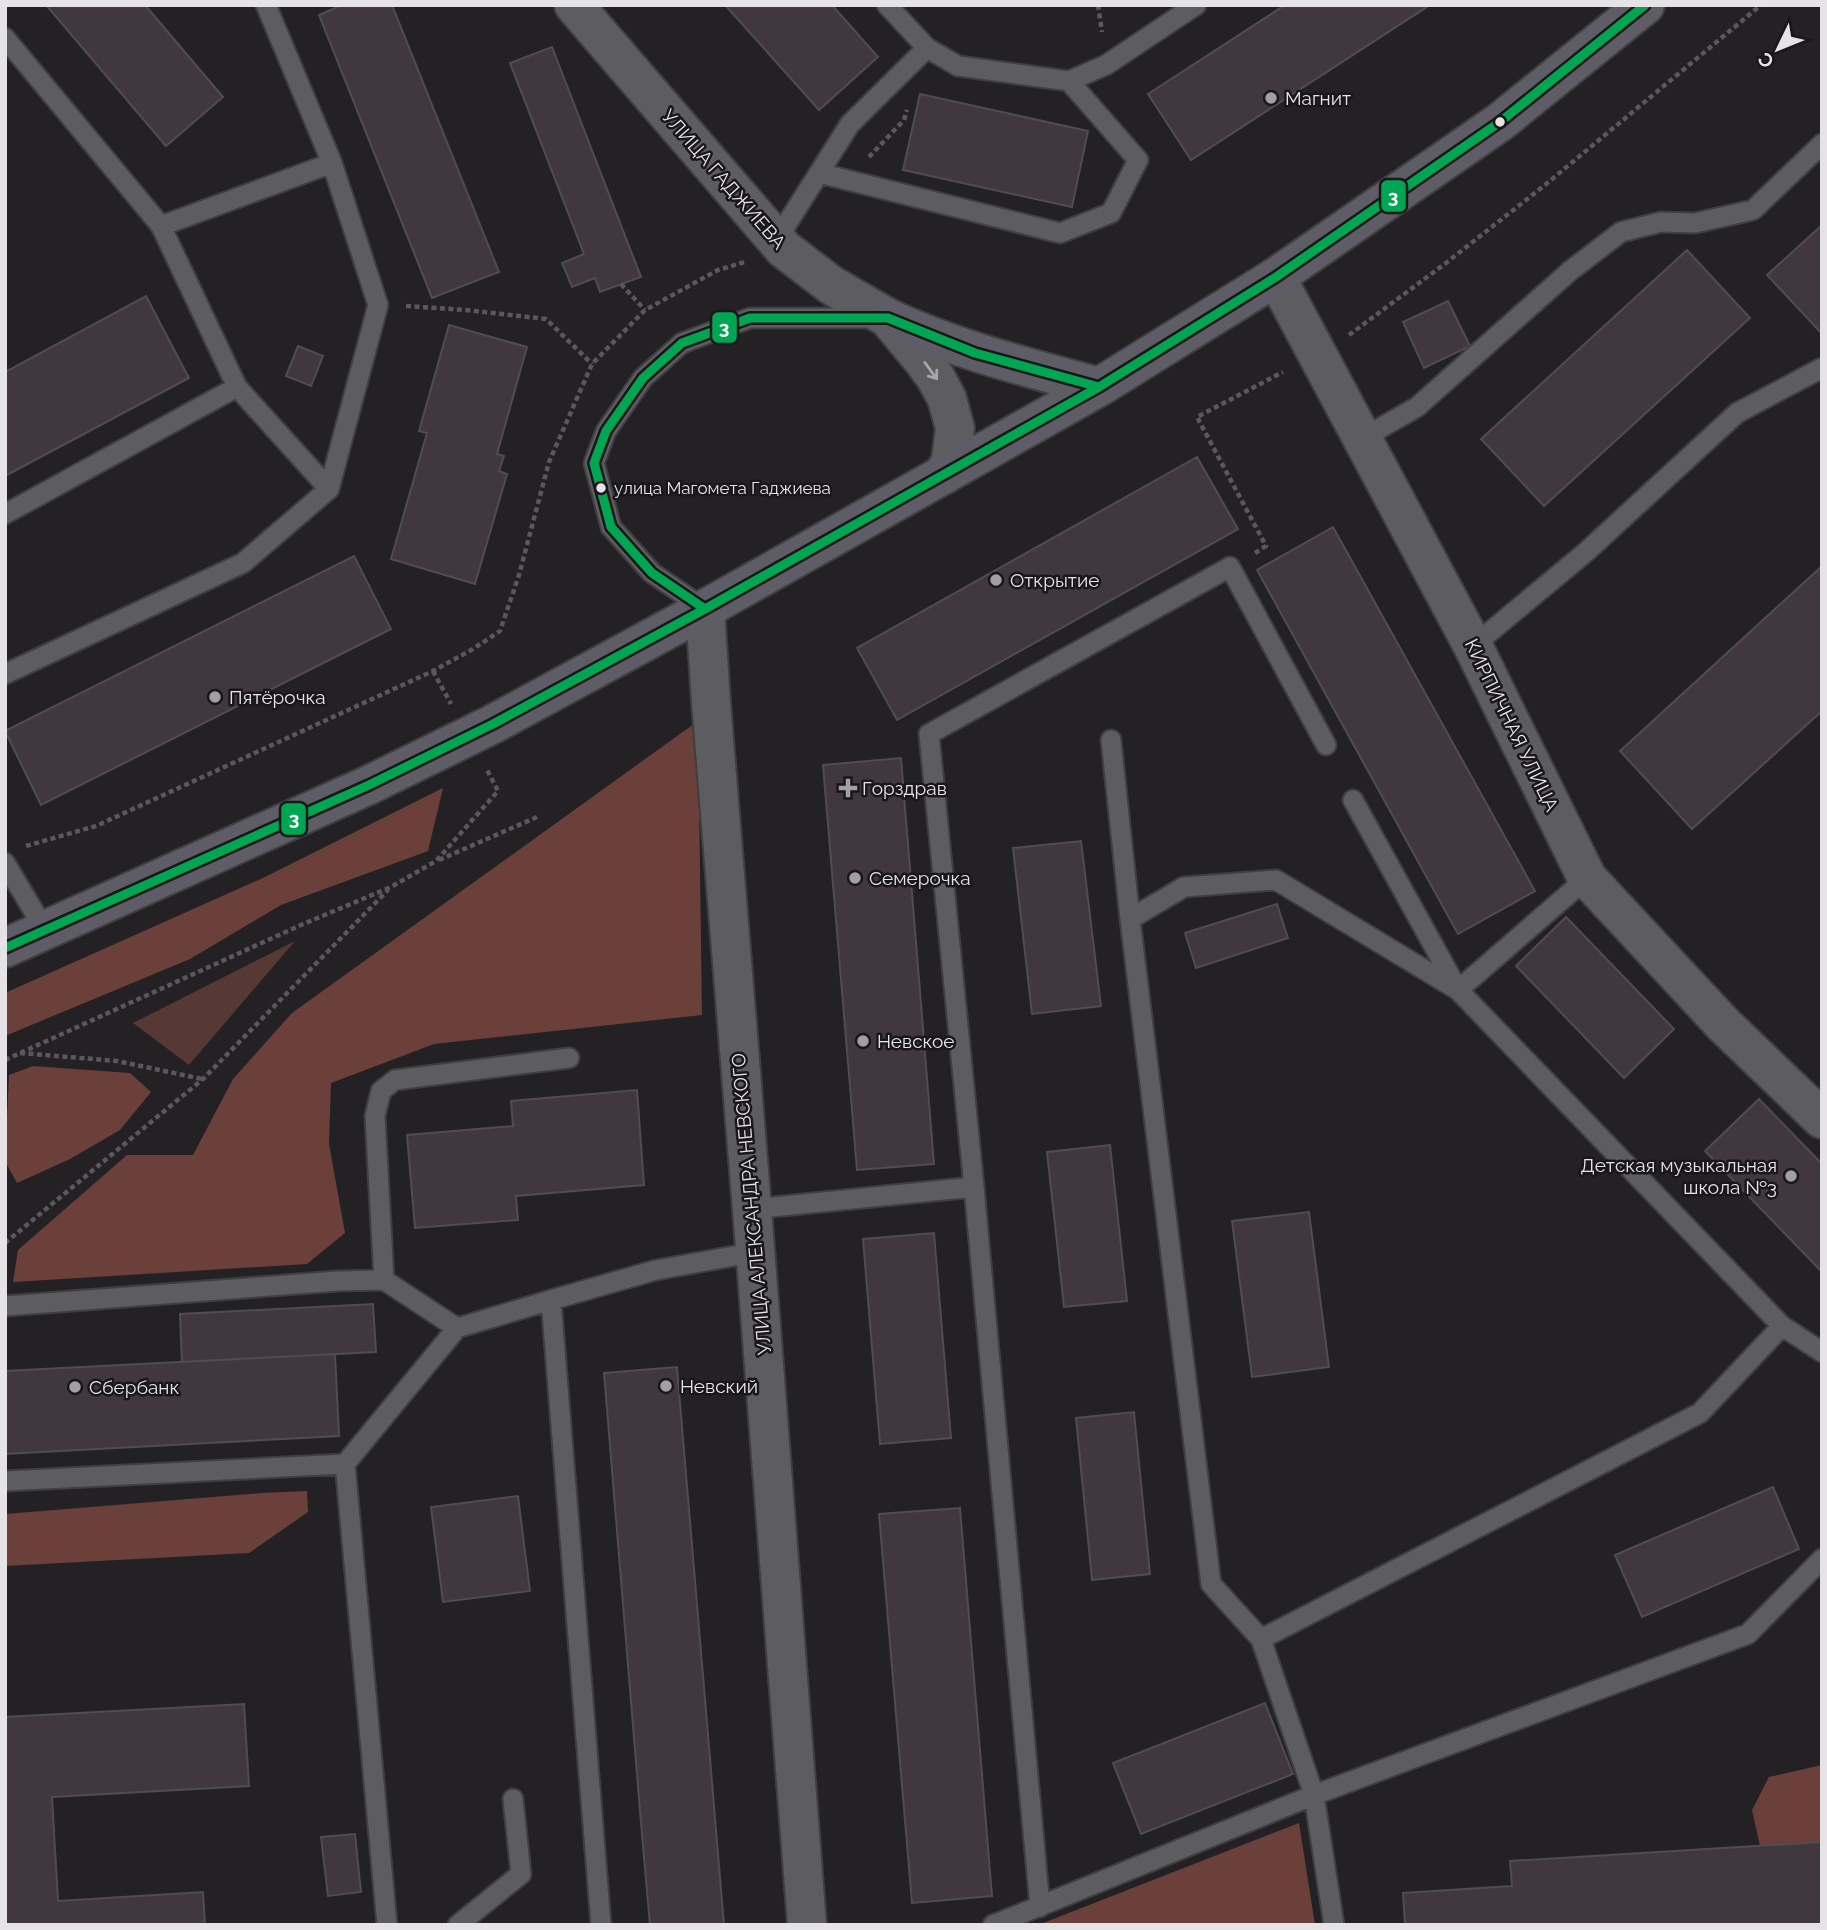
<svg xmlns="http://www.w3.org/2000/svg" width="1827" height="1930" font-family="Raleway,sans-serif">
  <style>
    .green { fill: #563935 }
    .forest { fill: #6c403a }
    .building { fill: #41383d; stroke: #4f4d4f; stroke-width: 2 }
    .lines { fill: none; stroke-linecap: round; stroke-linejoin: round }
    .service-casing { stroke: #3f3e40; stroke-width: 23 }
    .minor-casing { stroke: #3f3e40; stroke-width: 42 }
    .tertiary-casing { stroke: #3f3e40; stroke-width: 42 }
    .primary-casing { stroke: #3f3e40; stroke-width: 42 }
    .path { stroke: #5a585a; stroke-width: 4.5; stroke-dasharray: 5 3.5; stroke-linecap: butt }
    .service { stroke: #5d5c5e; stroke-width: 19 }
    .minor { stroke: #5d5c5e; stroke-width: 38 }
    .tertiary { stroke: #5d5c5e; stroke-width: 38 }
    .primary { stroke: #5e5c64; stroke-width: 38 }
    .bus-1-casing { stroke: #1a171b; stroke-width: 14 }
    .bus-1 { stroke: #00a651; stroke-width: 9 }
    .oneway { stroke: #a8a6a9 }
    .poi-dot { fill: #a19fa2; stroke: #1a171b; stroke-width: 2.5 }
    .bus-dot { fill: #e5e3e6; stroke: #1a171b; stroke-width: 2.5 }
    .labels { text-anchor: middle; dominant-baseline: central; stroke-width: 5; stroke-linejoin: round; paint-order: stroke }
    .bus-label { font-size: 17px; fill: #e5e3e6; stroke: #1a171b; text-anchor: start }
    .poi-label { font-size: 19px; fill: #e5e3e6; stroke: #1a171b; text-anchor: start }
    .street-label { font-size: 19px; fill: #e5e3e6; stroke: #1a171b }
    .line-badge { stroke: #1a171b; stroke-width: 2.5 }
    .badge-label { font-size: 19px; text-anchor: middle; font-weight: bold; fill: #fff }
  </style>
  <rect width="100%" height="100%" fill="#232123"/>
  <path class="green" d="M295,941L189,1065L133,1023Z"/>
  <path class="forest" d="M698,721L702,1015L434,1044L331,1083L329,1144L345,1233L307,1264L13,1282L18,1250L127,1155H193L233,1079L292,1013Z
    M443,788L428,851L281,905L190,959L5,1036V993L265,877Z
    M33,1066L130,1073L151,1092L120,1130L70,1159L17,1183L5,1161L9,1075Z
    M307,1491L308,1512L249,1553L5,1566V1514L262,1493Z
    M1822,1765V1842L1760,1846L1752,1810L1769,1777Z
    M1299,1823L1315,1925H1038Z"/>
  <path class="building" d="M46,5H145L223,97L166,146Z
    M342,5H392L499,272L432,298L319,15Z
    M725,5H832L878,57L819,110Z
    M1285,5H1430L1191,160L1148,94Z
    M552,47L641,277L600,292L595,278L572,287L562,263L584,254L510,63Z
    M920,94L1088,131L1072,207L903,170Z
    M1822,225V334L1767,275Z
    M1687,250L1750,318L1544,506L1481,439Z
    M146,296L189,378L5,476V372Z
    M1448,301L1470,346L1424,368L1403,322Z
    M449,325L527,347L497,454L504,456L499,471L507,474L475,584L391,559L427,433L419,431Z
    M298,346L323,356L311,386L286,376Z
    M1197,457L1238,529L897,720L857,648Z
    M1333,527L1535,891L1458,934L1257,570Z
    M354,556L391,629L41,805L5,731Z
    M1822,566V711L1692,829L1620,751Z
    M901,758L934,1164L857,1170L823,765Z
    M1081,841L1101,1006L1032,1014L1013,848Z
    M1277,904L1288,938L1196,968L1185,933Z
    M1566,917L1674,1029L1624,1078L1516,966Z
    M637,1090L644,1185L516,1196L518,1220L415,1228L407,1135L513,1126L511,1101Z
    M1759,1099L1822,1164V1272L1705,1151Z
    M1110,1145L1127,1301L1064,1307L1047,1152Z
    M1309,1212L1329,1367L1252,1377L1232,1221Z
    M934,1233L951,1438L880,1444L863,1239Z
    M373,1304L376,1352L182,1362L180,1314Z
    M335,1354L339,1436L5,1454V1371Z
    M677,1367L724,1925H650L641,1823L604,1373Z
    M1134,1412L1150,1574L1092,1580L1076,1418Z
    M1773,1487L1799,1549L1642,1617L1615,1555Z
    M518,1496L530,1591L443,1602L431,1507Z
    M960,1508L992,1896L912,1903L879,1514Z
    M1265,1703L1293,1774L1141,1834L1113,1763Z
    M244,1704L249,1786L52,1797L58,1901L203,1892L205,1925H5V1717Z
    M355,1834L361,1892L328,1896L321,1837Z
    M1822,1842V1925H1405L1403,1893L1512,1886L1510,1861Z"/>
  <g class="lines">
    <defs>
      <path id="service" d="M887,5L927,48L958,66L1069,81L1106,65L1196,5
        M5,38L161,226L237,387L5,514
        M819,173L1060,233L1111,213L1138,160L1069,81
        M161,226L332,163
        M776,241L850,124L927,48
        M237,387L329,489
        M1363,438L1417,407L1570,271L1621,232L1661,222L1695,223L1753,210L1822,144
        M705,609L652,573L611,527L594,463L606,431L643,378L682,343L750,318H876
        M1473,646L1586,552L1737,413L1822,368
        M5,674L243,563L329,489L378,305L332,163L266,5
        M1111,740L1130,919L1211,1584L1261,1639L1314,1795L1334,1925
        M1353,800L1458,990L1587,878
        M5,863L45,930
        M1130,919L1184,887L1276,880L1458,990L1782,1326L1822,1352
        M974,1187L1040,1907
        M752,1209L974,1187L929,734L1230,567L1326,745
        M384,1280L375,1116L381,1091L395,1080L569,1058
        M5,1306L338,1281L384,1280L457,1328
        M345,1464L387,1925
        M5,1481L345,1464L457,1328L551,1300
        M1261,1639L1700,1413L1782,1326
        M458,1925L521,1874L513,1799
        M601,1925L551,1300L656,1270L756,1252
        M993,1925L1314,1795L1748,1634L1822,1559"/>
      <path id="minor" d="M1276,277L1473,646L1587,878L1723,1024L1822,1119"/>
      <path id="tertiary" d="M574,5L784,249L831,285L888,318L922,359L936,378L947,399L955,428L951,460L944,475
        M705,609L711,702L752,1209L807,1925"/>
      <path id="primary" d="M888,318C957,350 1026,367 1099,387
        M5,948L369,785L493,724L705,609L1099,387L1276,277L1500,122L1645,5"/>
    </defs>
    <use href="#service" class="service-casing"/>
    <use href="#minor" class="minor-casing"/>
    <use href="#tertiary" class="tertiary-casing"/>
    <use href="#primary" class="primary-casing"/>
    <path class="path" d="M1098,5L1102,32
      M869,157L904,120L907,110
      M621,284L645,310
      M406,306L466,310L546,319L592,364
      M1349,335L1446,263L1545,185L1761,5
      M1255,553L1266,546L1197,417L1283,372
      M433,671L451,704
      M26,846L96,826L433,671L473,649L500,631L519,575L549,462L592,364L645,310L718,270L745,262
      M439,860L537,817
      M20,1053L117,1061L202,1079
      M5,1060L301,925L391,887L436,861L498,791L487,770
      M5,1243L203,1079L388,890"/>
    <use href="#service" class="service"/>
    <use href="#minor" class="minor"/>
    <use href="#tertiary" class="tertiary"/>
    <use href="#primary" class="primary"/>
    <defs>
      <path id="bus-1" d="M705,609L652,573L611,527L594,463L606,431L643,378L682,343L750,318H888L975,353L1099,387
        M5,948L369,785L493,724L705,609L1099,387L1276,277L1500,122L1645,5"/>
    </defs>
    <use href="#bus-1" class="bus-1-casing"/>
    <use href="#bus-1" class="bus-1"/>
  </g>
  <defs><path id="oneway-shaft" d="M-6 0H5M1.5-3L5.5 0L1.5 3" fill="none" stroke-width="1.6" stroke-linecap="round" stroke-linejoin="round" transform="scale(1.75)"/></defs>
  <use class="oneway" href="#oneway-shaft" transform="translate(931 371) rotate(54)"/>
  <g class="poi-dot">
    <circle cx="1271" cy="98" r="7"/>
    <circle cx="996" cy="580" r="7"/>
    <circle cx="215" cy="697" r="7"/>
    <path d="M844.5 777.5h7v7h7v7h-7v7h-7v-7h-7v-7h7z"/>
    <circle cx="855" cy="878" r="7"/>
    <circle cx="863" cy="1041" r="7"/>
    <circle cx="1791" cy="1176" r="7"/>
    <circle cx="666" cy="1386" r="7"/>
    <circle cx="75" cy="1387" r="7"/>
  </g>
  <g class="bus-dot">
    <circle cx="1500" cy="122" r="6"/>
    <circle cx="601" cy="488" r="6"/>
  </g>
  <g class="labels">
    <g class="bus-label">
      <text x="614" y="488">улица Магомета Гаджиева</text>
    </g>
    <g class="poi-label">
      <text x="1285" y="98">Магнит</text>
      <text x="1010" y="580">Открытие</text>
      <text x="229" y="697">Пятёрочка</text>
      <text x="862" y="788">Горздрав</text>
      <text x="869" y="878">Семерочка</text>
      <text x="877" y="1041">Невское</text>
      <text x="1777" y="1165" text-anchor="end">Детская музыкальная<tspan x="1777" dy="22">школа №3</tspan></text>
      <text x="680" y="1386">Невский</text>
      <text x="89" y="1387">Сбербанк</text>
    </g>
    <g class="street-label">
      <text transform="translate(724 179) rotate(49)">УЛИЦА ГАДЖИЕВА</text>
      <text transform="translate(1512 725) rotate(64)">КИРПИЧНАЯ УЛИЦА</text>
      <text transform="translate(751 1204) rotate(-95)">УЛИЦА АЛЕКСАНДРА НЕВСКОГО</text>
    </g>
  </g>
  <g class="line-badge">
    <rect x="1380" y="179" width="27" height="34" rx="7" fill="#00a651"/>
    <rect x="711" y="311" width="27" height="33" rx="7" fill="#00a651"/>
    <rect x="280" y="802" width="27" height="34" rx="7" fill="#00a651"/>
  </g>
  <g class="badge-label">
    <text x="1393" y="203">3</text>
    <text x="724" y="334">3</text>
    <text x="294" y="825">3</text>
  </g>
  <rect width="1827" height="1930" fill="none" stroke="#e5e3e6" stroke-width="14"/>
  <g transform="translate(1778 49) rotate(227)" stroke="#1a171b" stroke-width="5" paint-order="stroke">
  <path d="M0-5L12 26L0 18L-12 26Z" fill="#e5e3e6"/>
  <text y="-10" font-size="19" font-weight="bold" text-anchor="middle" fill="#e5e3e6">С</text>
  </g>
</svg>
